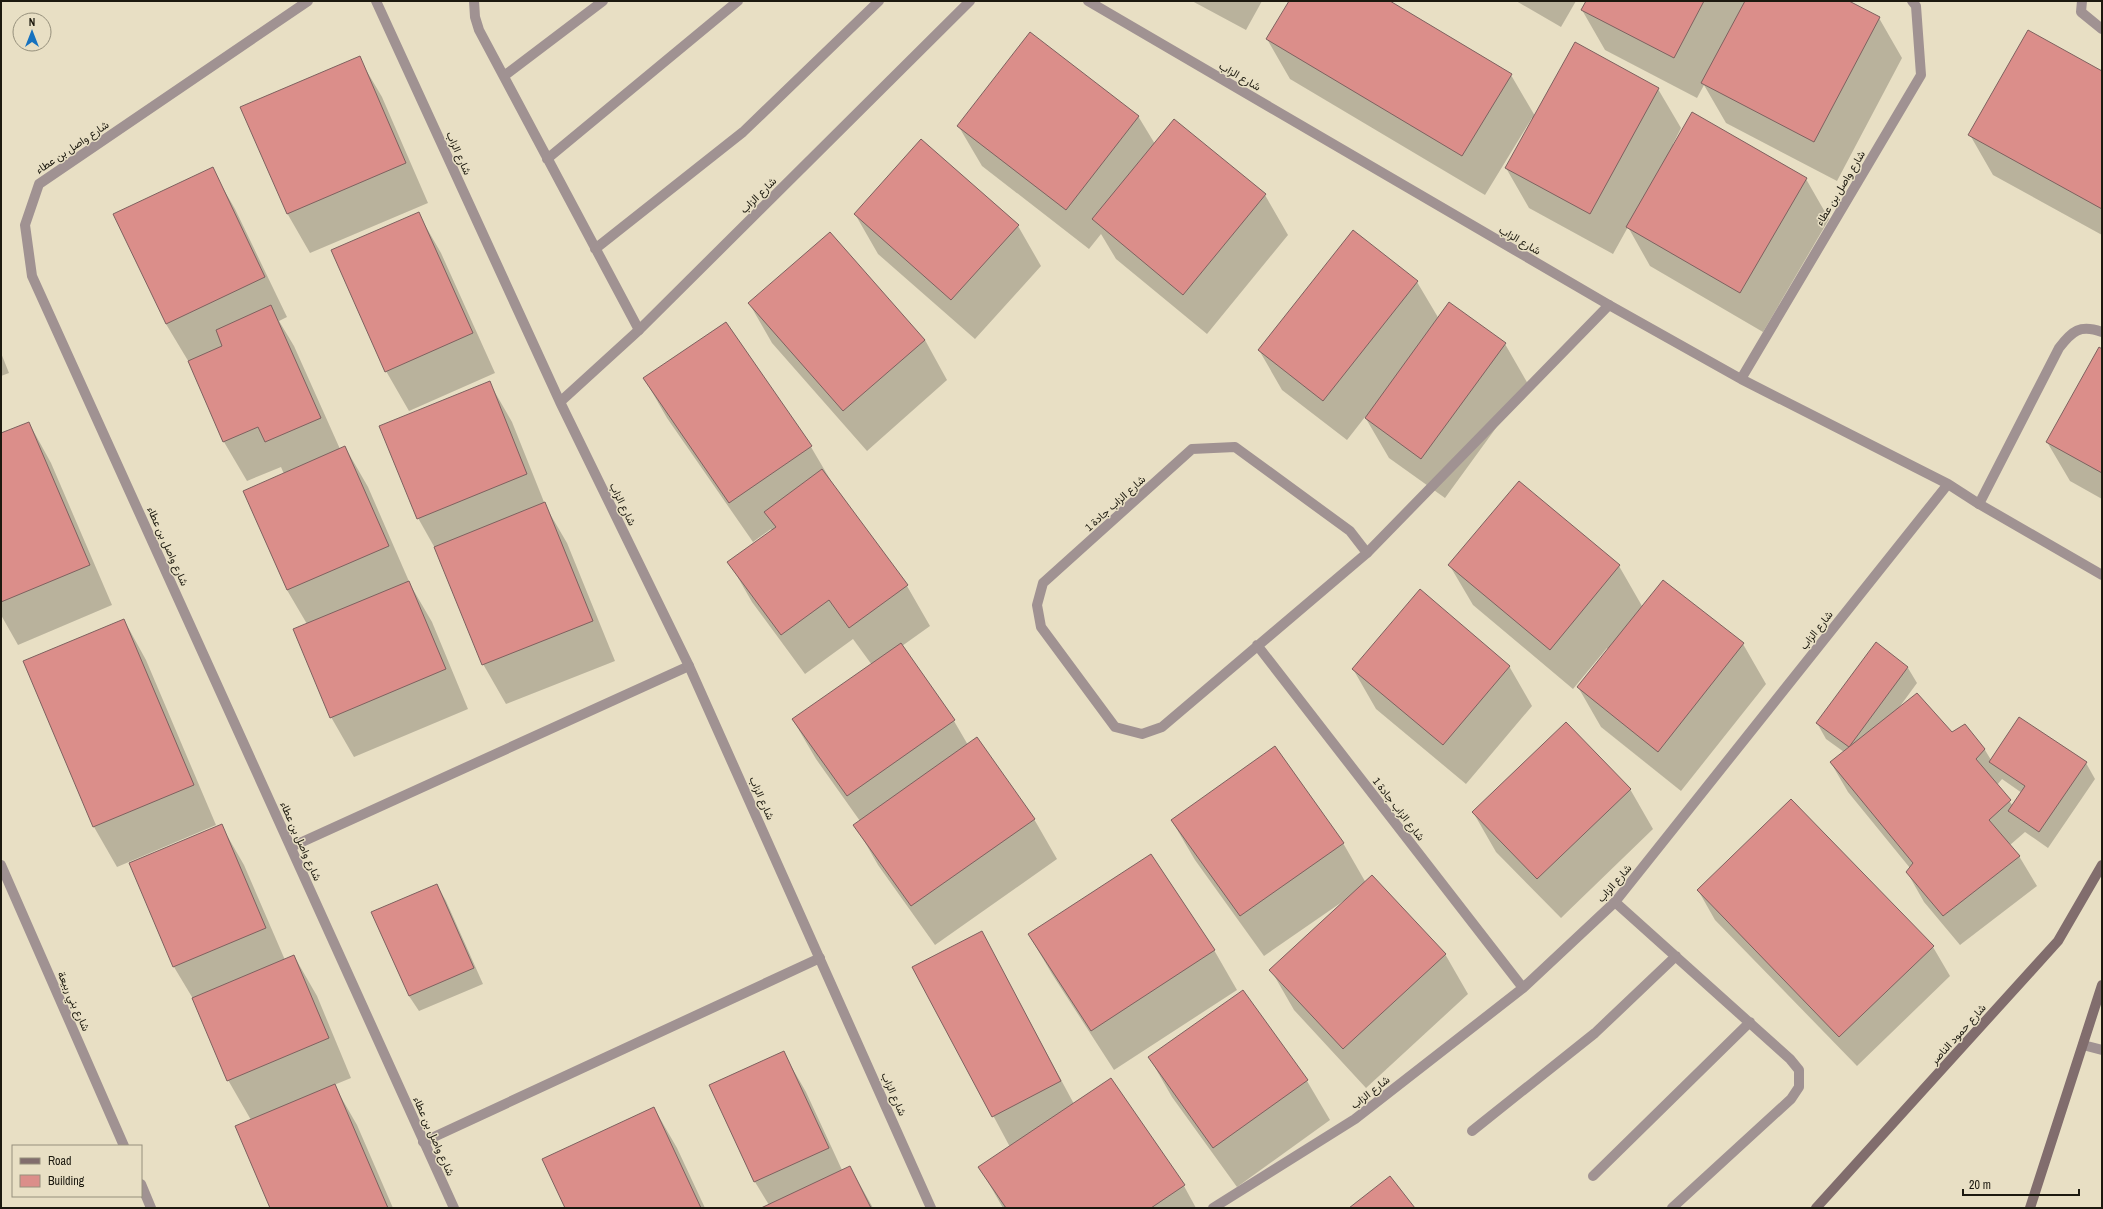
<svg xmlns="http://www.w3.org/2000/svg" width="2103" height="1209" font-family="'Archivo Narrow',Vazirmatn,sans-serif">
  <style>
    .shadow { fill: #0003; fill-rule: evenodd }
    .building { fill: #db8e8a; stroke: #7e615f }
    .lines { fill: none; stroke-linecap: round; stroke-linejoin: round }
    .lane { stroke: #a09292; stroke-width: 10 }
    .street { stroke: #a09292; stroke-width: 10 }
    .secondary { stroke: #816d6d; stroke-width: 10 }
    .labels { text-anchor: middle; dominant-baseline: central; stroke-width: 3; stroke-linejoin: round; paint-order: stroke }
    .street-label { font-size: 11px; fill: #1c190f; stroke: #e8dfc4 }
  </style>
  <rect width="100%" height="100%" fill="#e8dfc4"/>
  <path class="shadow" d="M1192,1H1262L1246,30Z
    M1290,1H1388L1511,75L1535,116L1658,89L1681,128L1673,144L1806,179L1829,219L1763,332L1650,266L1628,227L1613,254L1529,208L1506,168L1533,119L1532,118L1485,195L1290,79L1267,39Z
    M1516,1H1576L1561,27Z
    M1587,1H1847L1879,18L1902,58L1837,181L1726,123L1704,85L1697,98L1605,50L1582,10Z
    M359,58L382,97L428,203L310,253L287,213Z
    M2102,72V235L1993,175L1970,135Z
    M1138,116L1155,144L1174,121L1265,195L1288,235L1207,334L1116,259L1101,234L1089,249L982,166L959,127Z
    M212,169L235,209L287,317L279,321L294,346L340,449L345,447L368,487L411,586L432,622L468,709L354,757L331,717L307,624L287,590L244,491L284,474L281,467L247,481L224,442L190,364L166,324Z
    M418,213L441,253L495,373L409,411L386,371Z
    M855,214L1018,226L1041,266L975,339L878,254Z
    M1417,282L1439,319L1450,304L1505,344L1528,384L1445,498L1389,458L1365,417L1347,440L1282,390L1259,350Z
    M749,303L925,340L947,380L867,451L772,343Z
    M2102,350V499L2070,481L2047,442Z
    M1,353L9,373L1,376Z
    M644,378L811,447L834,486L907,586L930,626L902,646L954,721L968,745L1034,819L1057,859L935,945L878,865L855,825L860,821L816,759L793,720L872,665L853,639L805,674L752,602L729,562L772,531L771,529L753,542L667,418Z
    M489,382L512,422L546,507L567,543L615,661L506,704L483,664L436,550L418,518Z
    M29,423L51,463L112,605L18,645L1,615V435Z
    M1450,566H1619L1642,606L1743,644L1766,684L1681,791L1601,727L1578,687L1608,649L1607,648L1573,689L1473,605Z
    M124,620L146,660L216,825L117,867L94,827L24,662Z
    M1509,666L1532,706L1466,784L1376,709L1353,669Z
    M1908,668L1917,683L1898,709L1952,733L1964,725L1985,750L1991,760L2086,763L2095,779L2048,848L2025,832L2010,845L2019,856L2037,886L1960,945L1924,902L1907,872L1910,868L1848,792L1831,763L1844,752L1826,739L1817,723ZM2002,779L2022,793L2013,806L1997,785Z
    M1630,789L1653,829L1561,918L1496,852L1473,812Z
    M1172,821L1343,843L1366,883L1445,954L1468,994L1366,1088L1294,1010L1271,970L1355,893L1264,956L1195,860Z
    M221,825L244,865L285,960L294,956L317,996L351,1078L334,1085L357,1125L393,1208H271L251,1120L228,1080L195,1002L174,967L130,863Z
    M437,885L446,901L483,984L419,1011L409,996Z
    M1698,890L1933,947L1950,976L1857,1066L1715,920Z
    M982,933L1074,1104L1111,1079L1184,1186L1196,1208H1003L980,1168L1010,1147L914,968Z
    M1029,935L1214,950L1237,990L1114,1070L1052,974Z
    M1243,991L1307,1081L1330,1120L1237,1187L1172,1097L1149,1057Z
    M783,1052L806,1092L842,1170L850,1167L873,1208H763L769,1205L755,1182L711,1085Z
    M654,1108L677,1148L705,1208H566Z"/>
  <path class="building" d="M1289,1H1390L1512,74L1462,156L1266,39Z
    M1586,1H1704L1674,58L1581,10Z
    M1745,1H1849L1880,17L1814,142L1701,83Z
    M2028,30L2102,71V209L1968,135Z
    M1030,32L1139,116L1066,210L957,126Z
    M1575,42L1659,88L1590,214L1505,168Z
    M360,56L406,163L287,214L240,107Z
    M1692,112L1807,178L1740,293L1626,227Z
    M1174,119L1266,194L1183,295L1092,219Z
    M921,139L1019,225L951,300L854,214Z
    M213,167L265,277L166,324L113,214Z
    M419,212L473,333L385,372L331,250Z
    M1353,230L1418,281L1323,401L1258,350Z
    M830,232L925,340L843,411L748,303Z
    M1449,302L1506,343L1421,459L1365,418Z
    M271,305L321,418L265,442L258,427L223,442L188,361L222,346L216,330Z
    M726,322L812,446L729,503L643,378Z
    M2099,347L2102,349V473L2046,442Z
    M490,381L527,474L417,519L379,426Z
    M29,422L90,565L1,602V433Z
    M345,446L389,546L287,590L243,491Z
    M822,469L908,585L849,628L829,600L781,635L727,562L776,527L764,512Z
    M1519,481L1620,565L1550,650L1448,565Z
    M545,502L593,621L482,665L434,547Z
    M1663,580L1744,643L1658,752L1577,687Z
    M409,581L446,669L330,718L293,629Z
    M1420,589L1510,666L1443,745L1352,669Z
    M124,619L194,785L93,827L23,661Z
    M1876,642L1908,667L1849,747L1816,723Z
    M901,643L955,720L847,796L792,719Z
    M1917,693L1952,732L1965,724L1985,749L1976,759L2011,800L1989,820L2020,856L1943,916L1906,872L1913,863L1830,762Z
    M2019,717L2087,762L2039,832L2008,811L2025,786L1989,762Z
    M1566,722L1631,789L1537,879L1472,812Z
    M977,737L1035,819L911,906L853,825Z
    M1275,746L1344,843L1240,916L1171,820Z
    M1791,799L1934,946L1839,1037L1697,890Z
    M222,824L266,928L173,967L129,863Z
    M1151,854L1215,950L1091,1031L1028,934Z
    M1372,875L1446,954L1343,1049L1269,970Z
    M437,884L474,968L409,996L371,912Z
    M982,931L1061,1081L992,1117L912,967Z
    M294,955L329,1038L227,1081L192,998Z
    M1243,990L1308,1080L1213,1148L1148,1057Z
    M784,1051L829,1148L754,1182L709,1085Z
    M1111,1078L1185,1185L1151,1208H1006L978,1167Z
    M335,1084L388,1208H270L235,1126Z
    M654,1107L701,1208H565L542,1159Z
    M850,1166L871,1208H761Z
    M1390,1176L1415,1208H1349Z"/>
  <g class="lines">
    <path class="lane" d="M474,1L475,17L479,30L639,330
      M2082,1L2081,12L2102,29
      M504,76L603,1
      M547,159L738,1
      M595,249L743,132L879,1
      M1979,504L2059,348C2072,331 2080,324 2102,332
      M1367,553L1609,305
      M291,847L689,666
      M1615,902L1790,1059L1799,1070V1087L1791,1099L1672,1208
      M2083,1045L2102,1050
      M1472,1131L1595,1033L1676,956
      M423,1142L820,958
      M1593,1176L1750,1022"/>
    <path class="street" d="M308,1L39,184L25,225L32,276L454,1208
      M376,1L560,402L689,666L931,1208
      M1088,1L1609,305L1741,379L1948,484L1979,504L2102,575
      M1741,379L1921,75L1916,6L1912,1
      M560,402L639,330L970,1
      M1235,447L1350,531L1367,553L1162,727L1142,734L1115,727L1041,627L1037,605L1043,583L1192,449Z
      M1257,645L1523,988
      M1,865L124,1146
      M141,1184L151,1208
      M1213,1208L1355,1119L1523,988L1615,902L1948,484"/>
    <path class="secondary" d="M1816,1208L2058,941L2102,865
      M2030,1208L2102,985"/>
  </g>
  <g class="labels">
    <g class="street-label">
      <text transform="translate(1240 76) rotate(30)">شارع الزاب</text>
      <text transform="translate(72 147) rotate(-34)">شارع واصل بن عطاء</text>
      <text transform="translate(459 153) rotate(66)">شارع الزاب</text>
      <text transform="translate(1840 188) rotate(-59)">شارع واصل بن عطاء</text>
      <text transform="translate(758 195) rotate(-45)">شارع الزاب</text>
      <text transform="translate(1520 240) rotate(30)">شارع الزاب</text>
      <text transform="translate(1115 503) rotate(-42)">شارع الزاب جادة 1</text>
      <text transform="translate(623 504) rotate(64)">شارع الزاب</text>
      <text transform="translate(168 546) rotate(66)">شارع واصل بن عطاء</text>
      <text transform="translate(1816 630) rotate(-52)">شارع الزاب</text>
      <text transform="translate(762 798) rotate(66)">شارع الزاب</text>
      <text transform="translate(1399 809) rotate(52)">شارع الزاب جادة 1</text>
      <text transform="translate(301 841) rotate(66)">شارع واصل بن عطاء</text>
      <text transform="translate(1614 883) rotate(-49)">شارع الزاب</text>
      <text transform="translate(74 1001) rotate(66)">شارع بني ربيعة</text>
      <text transform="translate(1958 1034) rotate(-48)">شارع حمود الناصر</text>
      <text transform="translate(1370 1092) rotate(-38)">شارع الزاب</text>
      <text transform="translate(894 1094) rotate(66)">شارع الزاب</text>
      <text transform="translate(434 1136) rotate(66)">شارع واصل بن عطاء</text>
    </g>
  </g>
  <rect width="2103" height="1209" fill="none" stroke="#1c190f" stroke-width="4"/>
  <rect x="12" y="1145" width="130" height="52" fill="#e8dfc4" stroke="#96907c"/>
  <rect x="20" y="1158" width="20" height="6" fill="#816d6d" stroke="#96907c"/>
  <text x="48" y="1165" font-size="12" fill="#1c190f">Road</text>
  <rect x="20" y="1175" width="20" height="12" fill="#db8e8a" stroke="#96907c"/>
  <text x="48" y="1185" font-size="12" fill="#1c190f">Building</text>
  <g transform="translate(32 32)"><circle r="19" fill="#e8dfc4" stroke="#96907c"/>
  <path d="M0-3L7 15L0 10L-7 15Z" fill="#1672bf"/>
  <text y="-6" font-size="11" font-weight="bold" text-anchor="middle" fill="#1c190f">N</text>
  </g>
  <path d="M1963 1189v6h116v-6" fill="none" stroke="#1c190f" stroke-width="2"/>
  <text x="1969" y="1189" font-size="12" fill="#1c190f" stroke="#e8dfc4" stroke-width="3" paint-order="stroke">20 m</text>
</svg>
